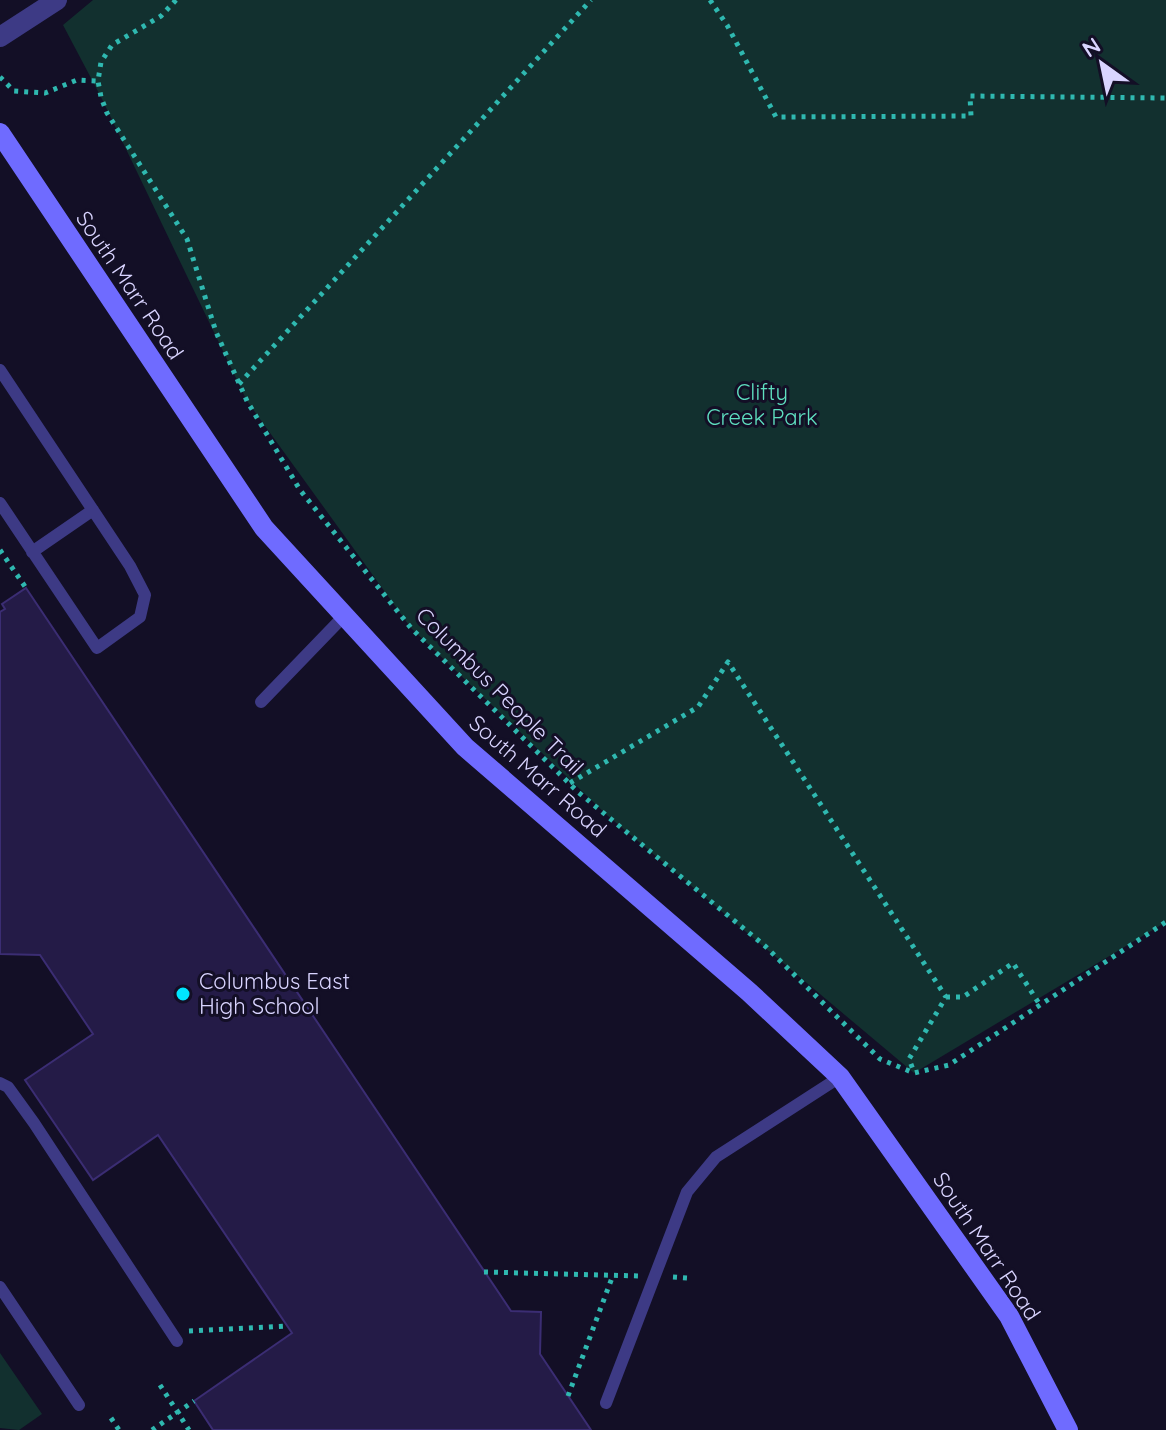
<svg xmlns="http://www.w3.org/2000/svg" width="1166" height="1430" font-family="Quicksand,sans-serif">
  <style>
    .green { fill: #12302f }
    .building { fill: #241b47; stroke: #3b2d73; stroke-width: 2 }
    .lines { fill: none; stroke-linecap: round; stroke-linejoin: round }
    .path { stroke: #2fb8b0; stroke-width: 5; stroke-dasharray: 4 6; stroke-linecap: butt }
    .lane { stroke: #3d3a85; stroke-width: 12 }
    .street { stroke: #3d3a85; stroke-width: 20 }
    .secondary { stroke: #6f6bff; stroke-width: 20 }
    .poi-dot { fill: #00e5ff; stroke: #130f26; stroke-width: 3 }
    .labels { text-anchor: middle; dominant-baseline: central; stroke-width: 6; stroke-linejoin: round; paint-order: stroke }
    .street-label { font-size: 22px; fill: #d9d4ff; stroke: #130f26 }
    .park-label { font-size: 22px; fill: #5fe0c0; stroke: #130f26 }
    .poi-label { font-size: 22px; fill: #d9d4ff; stroke: #130f26; text-anchor: start }
  </style>
  <rect width="100%" height="100%" fill="#130f26"/>
  <path class="green" d="M93,0H1166V922L914,1073L608,816L411,628L247,401L101,97L63,25Z
    M0,1353L42,1414L19,1430L0,1428Z"/>
  <path class="building" d="M26,588L511,1311L541,1312L540,1354L591,1430H213L194,1401L292,1333L158,1135L93,1180L25,1080L93,1034L40,955L0,954V612L5,609L2,604Z"/>
  <g class="lines">
    <path class="path" d="M176,0L161,16L112,45L101,62L98,81L101,97L107,113L187,239L216,332L247,401L300,490L411,628L578,792L765,946L880,1059L914,1073L949,1065L1166,922
      M710,0L727,25L776,117L971,116L970,96L1166,98
      M0,77L14,91L45,93L77,80L98,81
      M239,384L591,0
      M0,550L26,588
      M570,783L698,707L728,662L946,997L909,1059L914,1072
      M946,997H963L1013,963L1040,1005
      M484,1272L639,1276
      M673,1277L688,1278
      M189,1331L288,1326
      M160,1385L189,1430
      M568,1396L613,1275
      M111,1418L119,1430
      M152,1430L194,1401"/>
    <path class="lane" d="M0,370L130,566L145,595L140,617L97,648L0,503
      M32,552L93,510
      M261,702L344,616
      M0,1083L8,1087L34,1123L177,1341
      M0,1287L79,1405
      M606,1403L687,1192L716,1157L840,1077"/>
    <path class="street" d="M0,37L57,0"/>
    <path class="secondary" d="M0,133L264,528L465,747L749,992L840,1077L1009,1316L1068,1430"/>
  </g>
  <circle class="poi-dot" cx="183" cy="994" r="8"/>
  <g class="labels">
    <g class="street-label">
      <text transform="translate(130 285) rotate(56)">South Marr Road</text>
      <text transform="translate(500 691) rotate(45)">Columbus People Trail</text>
      <text transform="translate(538 776) rotate(41)">South Marr Road</text>
      <text transform="translate(987 1246) rotate(56)">South Marr Road</text>
    </g>
    <g class="park-label">
      <text x="762" y="392">Clifty<tspan x="762" dy="25">Creek Park</tspan></text>
    </g>
    <g class="poi-label">
      <text x="199" y="981">Columbus East<tspan x="199" dy="25">High School</tspan></text>
    </g>
  </g>
  <g transform="translate(1102 64) rotate(327)" stroke="#130f26" stroke-width="6" paint-order="stroke">
  <path d="M0-6L14 30L0 20L-14 30Z" fill="#d9d4ff"/>
  <text y="-12" font-size="22" font-weight="bold" text-anchor="middle" fill="#d9d4ff">N</text>
  </g>
</svg>
